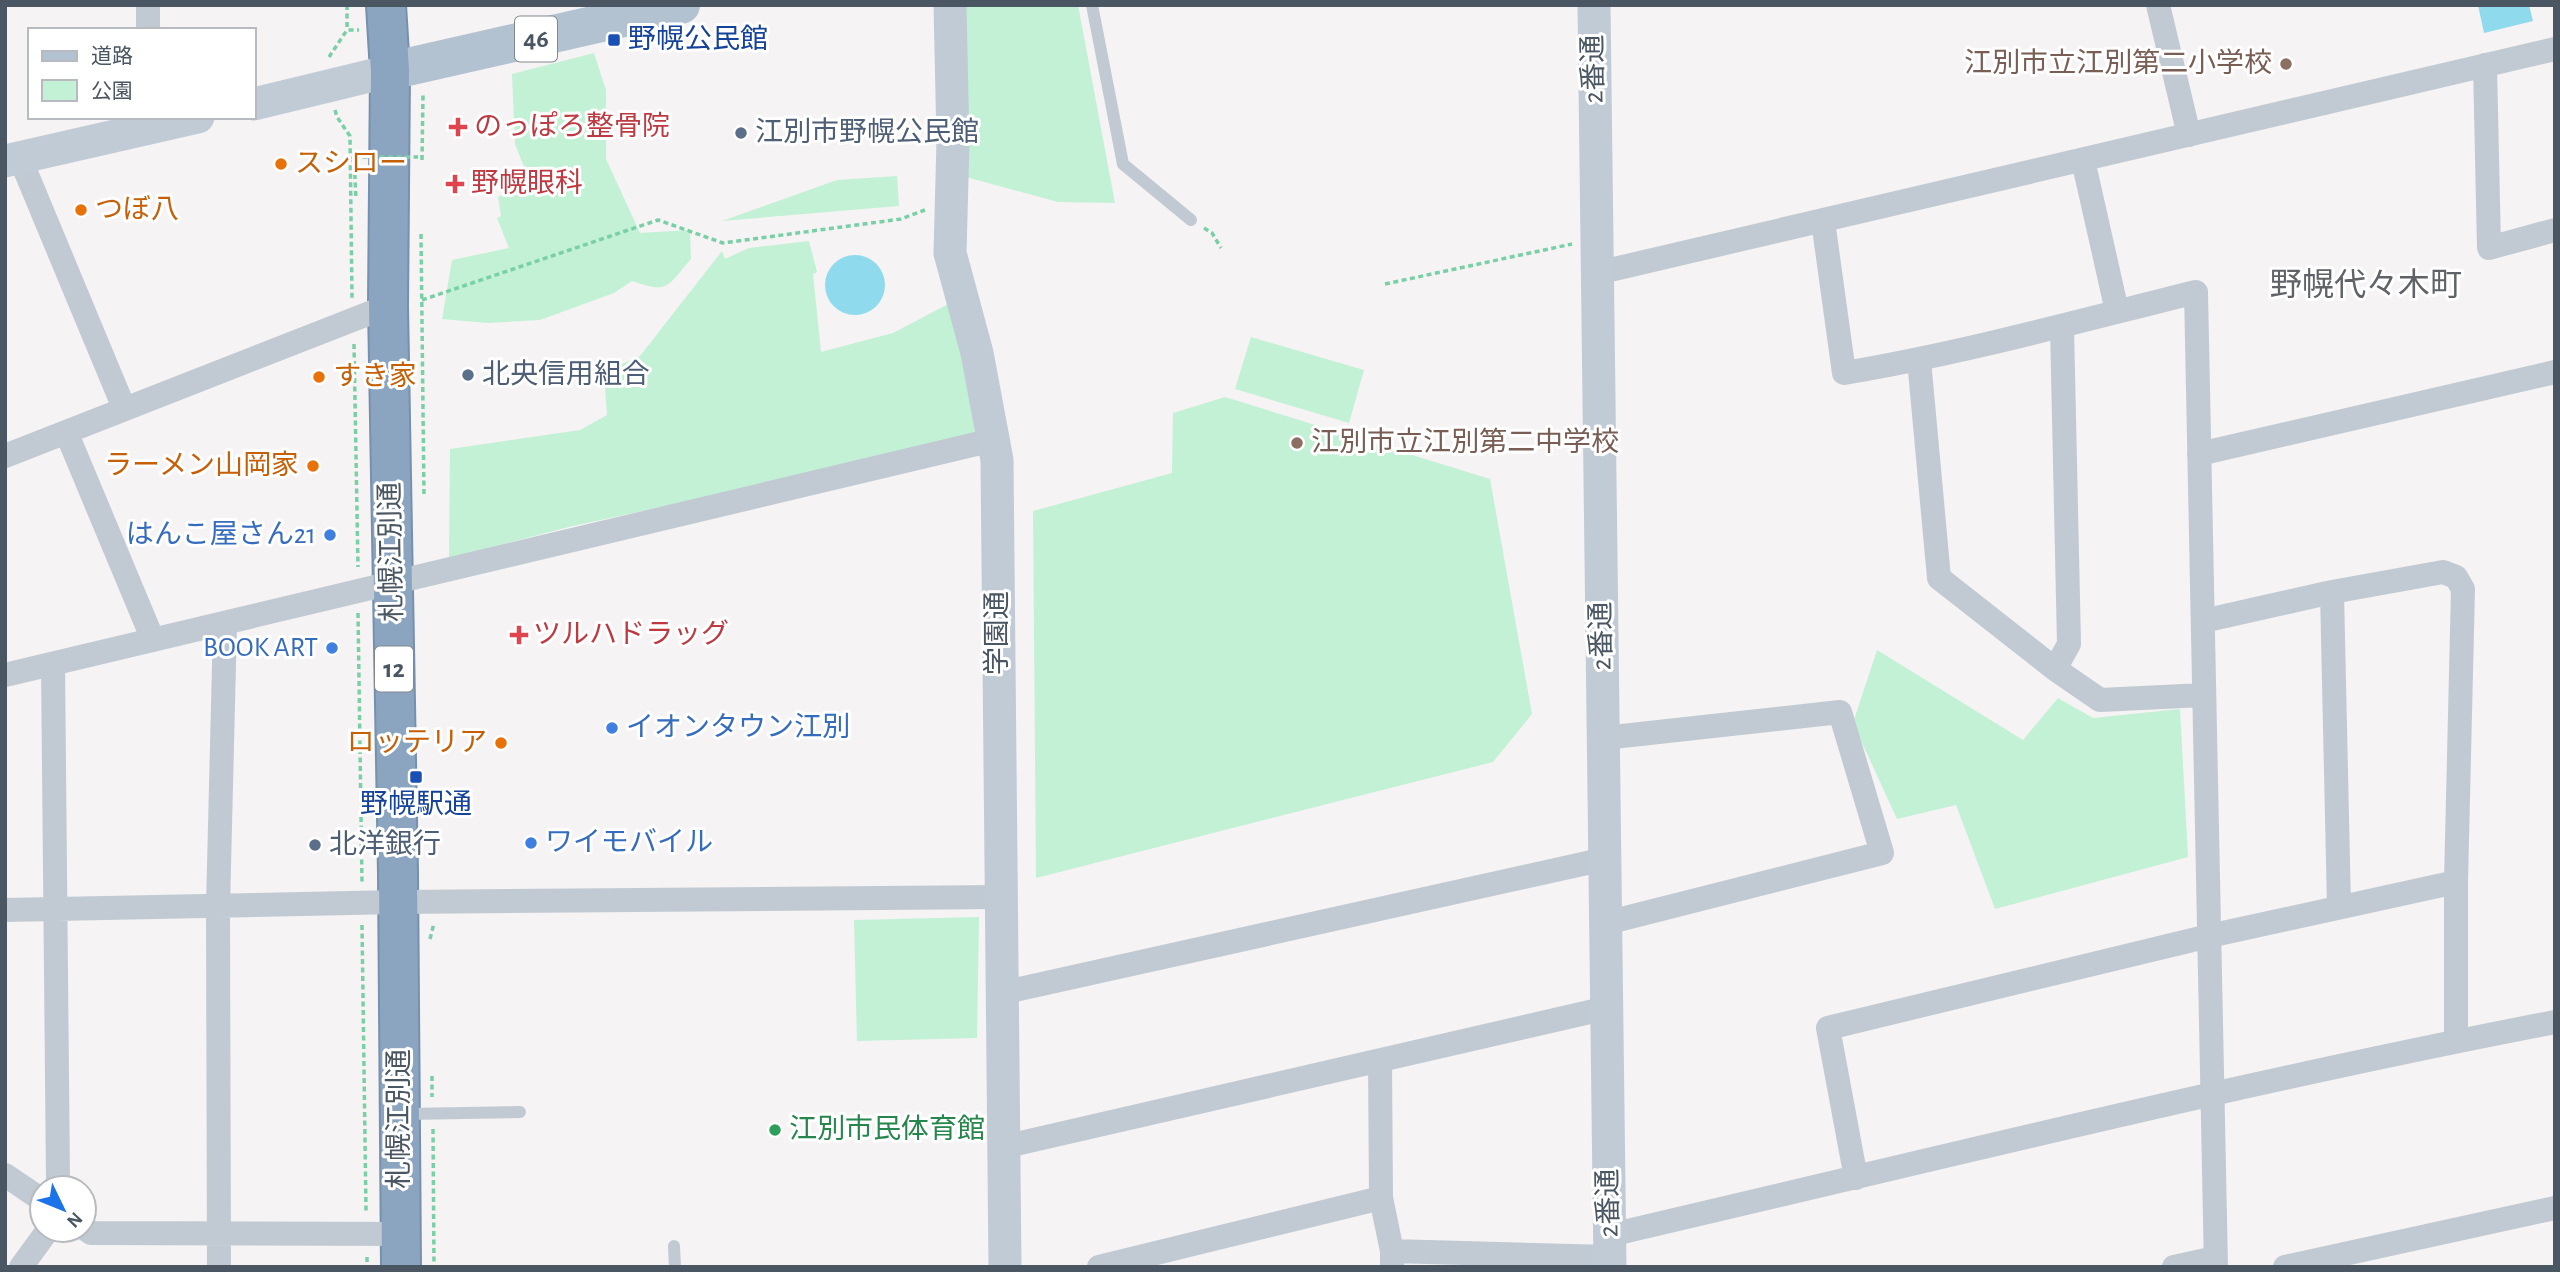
<svg xmlns="http://www.w3.org/2000/svg" width="2560" height="1272" font-family="'Alegreya Sans','Noto Sans JP',sans-serif">
  <style>
    .green { fill: #c3f1d5 }
    .water { fill: #90daee }
    .lines { fill: none; stroke-linecap: round; stroke-linejoin: round }
    .highway-casing { stroke: #7690ad; stroke-width: 42 }
    .path { stroke: #7ad0a6; stroke-width: 3.5; stroke-dasharray: 5 3.5; stroke-linecap: butt }
    .lane { stroke: #c1cad2; stroke-width: 12 }
    .street { stroke: #c1cad2; stroke-width: 24 }
    .secondary { stroke: #c1cbd6; stroke-width: 33 }
    .primary { stroke: #b3c2d1; stroke-width: 38 }
    .highway { stroke: #8ba5c1; stroke-width: 38 }
    .path-bridge { stroke: #7ad0a6; stroke-width: 3.5; stroke-dasharray: 5 3.5; stroke-linecap: butt }
    .transit-dot { fill: #1a4fb4; stroke: #fff; stroke-width: 2.5 }
    .education-dot { fill: #8d6e63; stroke: #fff; stroke-width: 2.5 }
    .health-dot { fill: #e0444e; stroke: #fff; stroke-width: 2.5 }
    .service-dot { fill: #5c6f8a; stroke: #fff; stroke-width: 2.5 }
    .food-dot { fill: #e8710a; stroke: #fff; stroke-width: 2.5 }
    .shop-dot { fill: #3f7fe0; stroke: #fff; stroke-width: 2.5 }
    .leisure-dot { fill: #2e9e5b; stroke: #fff; stroke-width: 2.5 }
    .labels { text-anchor: middle; dominant-baseline: central; stroke-width: 6; stroke-linejoin: round; paint-order: stroke }
    .shield { fill: #fff; stroke: #808990; stroke-width: 2 }
    .shield-label { font-size: 26px; font-weight: bold; fill: #4a5661 }
    .transit-label { font-size: 28px; fill: #164399; stroke: #fff; text-anchor: start }
    .education-label { font-size: 28px; fill: #785e54; stroke: #fff; text-anchor: end }
    .street-label { font-size: 28px; fill: #4a5661; stroke: #fff }
    .health-label { font-size: 28px; fill: #be3a42; stroke: #fff; text-anchor: start }
    .service-label { font-size: 28px; fill: #4e5e75; stroke: #fff; text-anchor: start }
    .food-label { font-size: 28px; fill: #c56008; stroke: #fff; text-anchor: start }
    .shop-label { font-size: 28px; fill: #366cbe; stroke: #fff; text-anchor: end }
    .leisure-label { font-size: 28px; fill: #27864d; stroke: #fff; text-anchor: start }
    .quarter-label { font-size: 32px; fill: #5f6368; stroke: #fff }
  </style>
  <rect width="100%" height="100%" fill="#f5f3f3"/>
  <path class="green" d="M966,5H1078L1115,203L1058,202L966,177Z
    M594,53L606,90V159L640,233L690,230L691,259C666,287 670,294 632,281L614,293L540,320L488,323L442,319L452,260L509,248L497,218L501,216L498,197L530,182L515,144L512,74Z
    M897,176L899,206L722,221L837,180Z
    M809,241L817,272L813,274L821,352L893,333L952,302L979,438L573,526L449,558L450,449L580,430L607,415L604,372L640,356L722,251L725,259L749,248Z
    M1251,337L1364,370L1349,423L1235,389Z
    M1225,397L1490,479L1532,714L1493,762L1036,878L1033,511L1172,473L1173,413Z
    M1877,650L2023,740L2058,698L2093,718L2180,709L2188,857L1995,909L1956,805L1897,819L1853,723Z
    M979,917L977,1038L857,1041L854,920Z"/>
  <path class="water" d="M2478,5H2529L2533,21L2484,33Z
    M825 285a30 30 0 1 1 60 0a30 30 0 1 1-60 0Z"/>
  <g class="lines">
    <defs>
      <path id="highway" d="M386,5L390,71L388,306L398,873L401,1267"/>
    </defs>
    <use href="#highway" class="highway-casing"/>
    <path class="path" d="M347,5V30
      M329,57L347,30H359
      M335,110L337,117L350,136L352,298
      M354,157L356,199
      M422,160L423,95
      M1204,228L1212,233L1221,248
      M421,234L424,496
      M1385,284L1572,244
      M422,300L658,220L723,243L901,219L925,210
      M354,344L358,567
      M358,613L362,882
      M362,925L366,1211
      M430,939L434,923
      M432,1076V1097
      M433,1129L434,1267
      M367,1257V1267"/>
    <path class="lane" d="M1092,5L1123,164L1191,220
      M405,1114L520,1112
      M674,1246L675,1267"/>
    <path class="street" d="M148,5V30
      M2158,5L2189,135
      M2485,65L2489,248L2555,230
      M20,158L124,408
      M2083,160L2117,311
      M1823,221L1844,373C1963,353 2079,321 2196,292L2216,1267
      M1597,273L2555,49
      M1919,360L1939,578L2055,669L2100,700L2204,695
      M67,434L153,640
      M2199,454L2555,372
      M5,456L388,306
      M2332,592L2339,907
      M2203,621L2332,592L2443,572L2456,577L2463,589L2456,882V1041
      M53,664L58,1179L56,1188
      M2055,669L2069,644L2062,327
      M5,675L993,440
      M1604,738L1840,712L1882,853L1606,923
      M5,910L398,902L1000,897
      M1001,993L1605,859
      M1380,1061L1381,1198L1392,1251V1265
      M1003,1147L1607,1008
      M5,1175L42,1200
      M1856,1178L1828,1028L2209,936L2456,882
      M84,1228L91,1233L401,1234
      M1610,1235C1924,1162 2238,1083 2555,1022
      M1392,1251L1610,1257
      M21,1267L48,1230
      M219,1267L218,907L225,624
      M1099,1267L1381,1198
      M2174,1267L2215,1258
      M2285,1267L2555,1208"/>
    <path class="secondary" d="M950,5L953,141L950,253L977,353L997,460L1005,1267
      M1594,5L1610,1267
      M254,104L390,71
      M5,161L198,117"/>
    <path class="primary" d="M390,71L681,5"/>
    <use href="#highway" class="highway"/>
    <path class="path-bridge" d="M354,157H418"/>
  </g>
  <g class="transit-dot">
    <rect x="607" y="33" width="14" height="14" rx="3.5"/>
    <rect x="409" y="770" width="14" height="14" rx="3.5"/>
  </g>
  <g class="education-dot">
    <circle cx="2286" cy="64" r="7"/>
    <circle cx="1297" cy="443" r="7"/>
  </g>
  <g class="health-dot">
    <path d="M454.5 116.5h7v7h7v7h-7v7h-7v-7h-7v-7h7z"/>
    <path d="M451.5 173.5h7v7h7v7h-7v7h-7v-7h-7v-7h7z"/>
    <path d="M515.5 624.5h7v7h7v7h-7v7h-7v-7h-7v-7h7z"/>
  </g>
  <g class="service-dot">
    <circle cx="741" cy="133" r="7"/>
    <circle cx="468" cy="375" r="7"/>
    <circle cx="315" cy="845" r="7"/>
  </g>
  <g class="food-dot">
    <circle cx="281" cy="164" r="7"/>
    <circle cx="81" cy="210" r="7"/>
    <circle cx="319" cy="377" r="7"/>
    <circle cx="313" cy="466" r="7"/>
    <circle cx="501" cy="743" r="7"/>
  </g>
  <g class="shop-dot">
    <circle cx="330" cy="535" r="7"/>
    <circle cx="332" cy="648" r="7"/>
    <circle cx="612" cy="728" r="7"/>
    <circle cx="531" cy="843" r="7"/>
  </g>
  <circle class="leisure-dot" cx="775" cy="1130" r="7"/>
  <g class="labels">
    <g class="shield">
      <rect x="515" y="16.5" width="42" height="45" rx="5"/>
      <rect x="375" y="646.5" width="38" height="45" rx="5"/>
    </g>
    <g class="shield-label">
      <text x="536" y="39">46</text>
      <text x="394" y="669">12</text>
    </g>
    <g class="transit-label">
      <text x="628" y="40">野幌公民館</text>
      <text x="416" y="805" text-anchor="middle">野幌駅通</text>
    </g>
    <g class="education-label">
      <text x="2272" y="64">江別市立江別第二小学校</text>
      <text x="1311" y="443" text-anchor="start">江別市立江別第二中学校</text>
    </g>
    <g class="street-label">
      <text transform="translate(1594 69) rotate(-91)">2番通</text>
      <text transform="translate(392 552) rotate(-91)">札幌江別通</text>
      <text transform="translate(998 633) rotate(-90)">学園通</text>
      <text transform="translate(1602 636) rotate(-91)">2番通</text>
      <text transform="translate(400 1119) rotate(-90)">札幌江別通</text>
      <text transform="translate(1609 1203) rotate(-91)">2番通</text>
    </g>
    <g class="health-label">
      <text x="474" y="127">のっぽろ整骨院</text>
      <text x="471" y="184">野幌眼科</text>
      <text x="533" y="635">ツルハドラッグ</text>
    </g>
    <g class="service-label">
      <text x="755" y="133">江別市野幌公民館</text>
      <text x="482" y="375">北央信用組合</text>
      <text x="329" y="845">北洋銀行</text>
    </g>
    <g class="food-label">
      <text x="295" y="164">スシロー</text>
      <text x="95" y="210">つぼ八</text>
      <text x="333" y="377">すき家</text>
      <text x="299" y="466" text-anchor="end">ラーメン山岡家</text>
      <text x="487" y="743" text-anchor="end">ロッテリア</text>
    </g>
    <g class="shop-label">
      <text x="316" y="535">はんこ屋さん21</text>
      <text x="318" y="648">BOOK ART</text>
      <text x="626" y="728" text-anchor="start">イオンタウン江別</text>
      <text x="545" y="843" text-anchor="start">ワイモバイル</text>
    </g>
    <g class="leisure-label">
      <text x="789" y="1130">江別市民体育館</text>
    </g>
    <g class="quarter-label">
      <text x="2366" y="285">野幌代々木町</text>
    </g>
  </g>
  <rect width="2560" height="1272" fill="none" stroke="#4a5661" stroke-width="14"/>
  <rect x="28" y="28" width="228" height="91" fill="#ffffff" stroke="#b7bbc0" stroke-width="2"/>
  <rect x="42" y="51" width="35" height="10" fill="#b3c2d1" stroke="#b7bbc0" stroke-width="2"/>
  <text x="91" y="63" font-size="21" fill="#4a5661">道路</text>
  <rect x="42" y="80" width="35" height="21" fill="#c3f1d5" stroke="#b7bbc0" stroke-width="2"/>
  <text x="91" y="98" font-size="21" fill="#4a5661">公園</text>
  <g transform="translate(63 1209) rotate(133)"><circle r="33" fill="#ffffff" stroke="#b7bbc0" stroke-width="2"/>
  <path d="M0-5L12 26L0 18L-12 26Z" fill="#1a73e8"/>
  <text y="-10" font-size="19" font-weight="bold" text-anchor="middle" fill="#4a5661">N</text>
  </g>
</svg>
